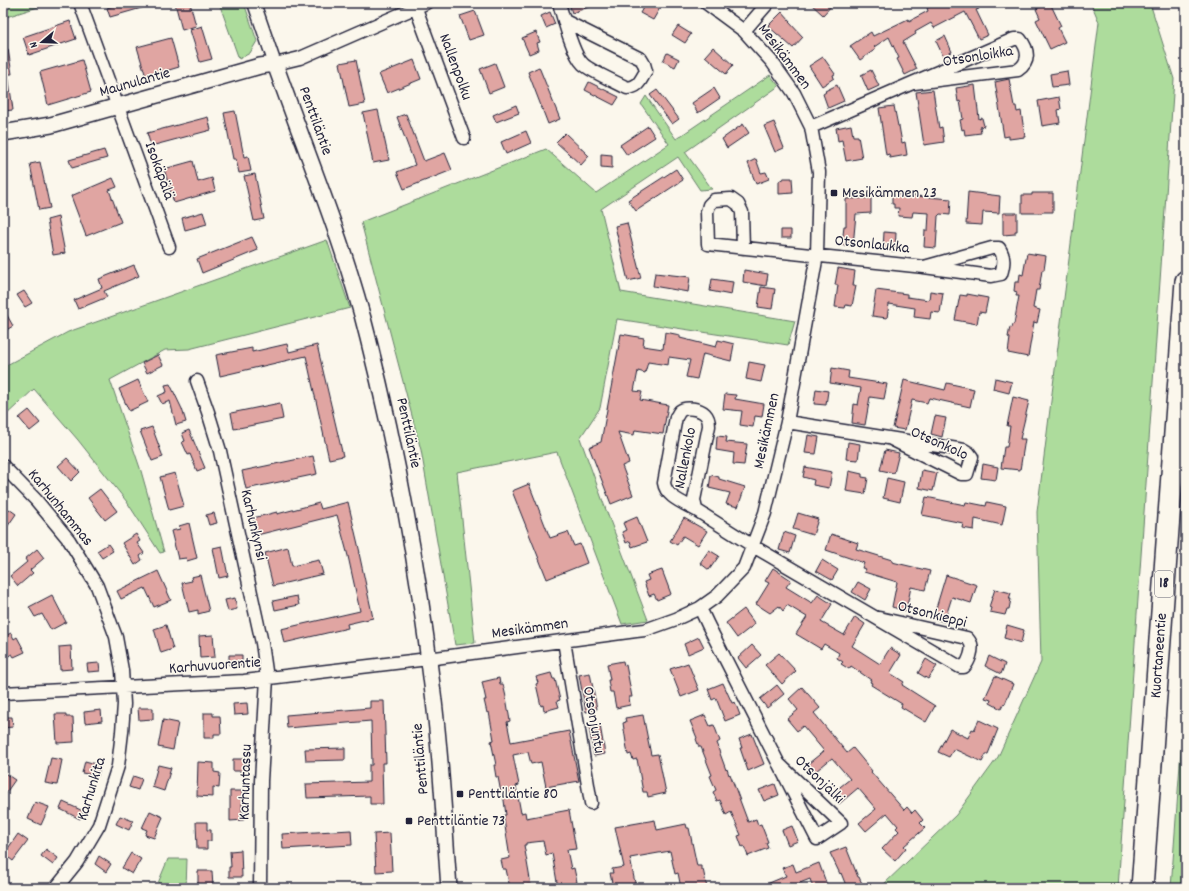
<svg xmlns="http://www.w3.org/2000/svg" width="1189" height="891" font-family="Dekko,sans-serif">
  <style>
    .green { fill: #addc9c; stroke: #687f6c }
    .building { fill: #e0a5a2; stroke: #22223b }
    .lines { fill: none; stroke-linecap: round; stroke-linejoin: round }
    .minor-casing { stroke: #22223b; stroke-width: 15 }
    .tertiary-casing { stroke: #22223b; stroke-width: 18 }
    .trunk-casing { stroke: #22223b; stroke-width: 24 }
    .minor { stroke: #fbf7ec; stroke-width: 12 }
    .tertiary { stroke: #fbf7ec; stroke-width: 15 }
    .trunk { stroke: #fbf7ec; stroke-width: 21 }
    .poi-dot { fill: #22223b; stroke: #fbf7ec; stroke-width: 1.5 }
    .labels { text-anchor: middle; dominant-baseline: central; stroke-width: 3; stroke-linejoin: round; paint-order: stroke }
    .shield { fill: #fbf7ec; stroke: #636270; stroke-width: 1 }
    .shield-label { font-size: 15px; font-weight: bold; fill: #22223b }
    .street-label { font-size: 16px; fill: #22223b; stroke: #fbf7ec }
    .poi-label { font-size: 16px; fill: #22223b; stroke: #fbf7ec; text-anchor: start }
  </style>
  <rect width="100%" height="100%" fill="#fbf7ec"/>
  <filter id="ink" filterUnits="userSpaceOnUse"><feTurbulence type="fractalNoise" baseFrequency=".025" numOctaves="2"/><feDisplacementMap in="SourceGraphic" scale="8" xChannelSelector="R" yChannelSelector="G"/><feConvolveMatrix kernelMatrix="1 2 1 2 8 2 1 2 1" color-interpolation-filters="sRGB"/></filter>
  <g filter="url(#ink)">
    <path class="green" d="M3,3H40L38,7L3,18Z
      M219,3H244L257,41L250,53L239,59Z
      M1091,3H1150L1174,79L1118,888H875L883,885L956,815L998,757L1041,662L1037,512L1099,22Z
      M770,75L779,86L685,152L712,189L700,190L678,157L601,209L621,292L795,321L788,345L617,319L600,408L580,438L606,510L648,620L622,624L557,452L457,472L475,643L455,645L421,450L361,222L546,149L596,193L669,144L641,104L646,96L676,139Z
      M327,240L350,308L189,349L165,350L110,380L141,471L164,552L160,553L127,502L78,440L34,389L3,418V367L68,332Z
      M1186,681V888H1171Z
      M168,859H187L186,888H156Z"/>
    <path class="building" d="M123,3H151L152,5L110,17L107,8Z
      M175,3H190L196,26L182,30Z
      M569,3H596L597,4L572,13Z
      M646,3H651L660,8L653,20L640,13Z
      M810,3H834L823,15Z
      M937,3H982L977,6L979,9L976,10L988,35L979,39L965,12L934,28L931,23L915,32L916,34L903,42L917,69L905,75L897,59L899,58L889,37L874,47L876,49L860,60L850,46L871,32L873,36L908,19L909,21L928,11L927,8Z
      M1050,3L1061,26L1058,28L1065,42L1050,49L1036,20L1040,18L1036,9Z
      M475,11L484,35L469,40L460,16Z
      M550,12L555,24L546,28L541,16Z
      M782,12L790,21L789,22L803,37L793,48L768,26Z
      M70,21L76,39L29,55L23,37Z
      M202,26L212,59L200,62L190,30Z
      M678,26L691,34L685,43L672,35Z
      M536,32L540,42L537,43L539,50L529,54L522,38Z
      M945,36L952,52L943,56L936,41Z
      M171,38L179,67L146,77L137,47Z
      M713,47L733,65L726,74L705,56Z
      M8,49L12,74H8L13,110L3,111V50Z
      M667,53L679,59L675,67L663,61Z
      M823,57L835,74L833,75L834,78L822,86L809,66Z
      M82,60L91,92L48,105L40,72Z
      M356,60L365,104L349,107L340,63Z
      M414,60L421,79L387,93L379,74Z
      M495,63L504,87L489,93L480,69Z
      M539,67L560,119L548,124L528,72Z
      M871,70L879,86L868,91L861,75Z
      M1067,71L1069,85L1052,87L1050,74Z
      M1009,79L1014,106H1016L1017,112L1021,111L1025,137L1009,139V136L1004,137L995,82Z
      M589,82L619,97L614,105L585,90Z
      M837,85L844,101L828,108L823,94L826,92L825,91Z
      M975,85L979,119L982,118L984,126L980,127L981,133L965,135L964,129L962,130L960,120L963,119L960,101L958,102L956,88Z
      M714,88L720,98L698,113L692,103Z
      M657,90L679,119L672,124L650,95Z
      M933,90L936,110L939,128L942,127L944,142L924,145L916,92Z
      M1059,97L1061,109L1058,110L1060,123L1042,126L1038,101Z
      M516,105L519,113L496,122L493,115Z
      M894,106L898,126H899L902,143L905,142L907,155L890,158L889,154L886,155L879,108Z
      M378,110L389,160L373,163L363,113Z
      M235,111L244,157L248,156L251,171L239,173L236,159H233L224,113Z
      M406,114L424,161L445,153L452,170L404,189L397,172L415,165L397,117Z
      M208,117L211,130L151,146L147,133Z
      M774,122L784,148L775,152L764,126Z
      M743,124L749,133L727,148L722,139Z
      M851,125L853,136H858L862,158L846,161L842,140L838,141L836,128Z
      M648,126L655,137L627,155L620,145Z
      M526,131L531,143L506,154L501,142Z
      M565,133L589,156L581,165L556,142Z
      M104,150L107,158L72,168L69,160Z
      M601,154L612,155V168L601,167Z
      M756,159L761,173L766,172L769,179L756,184L748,163Z
      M193,161L198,182L212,178L215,191L174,203L164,169Z
      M40,162L50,208L39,210L30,164Z
      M676,169L683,180L636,211L628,200Z
      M255,174L264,219L254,221L244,176Z
      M113,178L117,187L109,190L121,222L86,236L71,196Z
      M784,178H792L793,193L779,194V181Z
      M968,192L1000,196L999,213L983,212L982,225L966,224Z
      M1032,193H1053V212H1042V213H1022V195H1032Z
      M892,194L951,199L950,215L940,214L938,216L936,248L924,247L925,230H928L929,213L913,212L912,217L898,216L899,208H894V204H892Z
      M871,198V213L856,214L853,246L842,245L844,226H846V199Z
      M203,212L207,224L185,230L182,218Z
      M1003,213H1017V231H1015V234L1003,235Z
      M58,217L65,253L53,255L47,220Z
      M627,223L641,278L628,281L615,226Z
      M781,230H791V238H781Z
      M884,232L896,233L895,251L883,250Z
      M252,237L258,250L202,273L197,259Z
      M1027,253L1046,256L1044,270H1042L1039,290H1036L1033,308L1040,310L1037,323L1034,322L1028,357L1008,353L1010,338L1008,337L1010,327L1012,328L1013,324H1014L1019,296H1016L1017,292L1014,291L1015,282H1019L1020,274L1023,275Z
      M134,265L139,276L104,291L107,297L78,309L74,300L102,288L99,279Z
      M838,268L855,271L853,286H856L852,306L846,305L845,308L835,307L838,285H835Z
      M744,270L768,274L766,286L743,282Z
      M655,273L690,277L688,292L653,286Z
      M712,279L733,282L731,295L710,291Z
      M761,287L775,289L772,309L758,307Z
      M876,290L907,294V297L929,300L930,291L943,293L940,313L931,312L930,319L914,317L915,308L889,304L887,318L872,316Z
      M24,291L32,303L25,307L17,295Z
      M967,294L988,298L985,313L979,312L977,324L955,320L960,295L967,296Z
      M3,308L13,326L3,332Z
      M665,332L680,335V338L716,347L718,340L734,344L731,361L703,354L697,379L686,377L690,360L669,357L668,365L648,362L645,373L638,371L634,391L642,392L640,400L668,405L663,434L635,430L634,435L618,432L629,463L622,466L633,495L611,504L589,447L601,442L621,334L644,338L643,346L663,349Z
      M287,344L289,352L317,345L343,456L329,459L306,356L220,376L216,355L252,348V352Z
      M158,355L163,365L147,373L142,363Z
      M749,362L765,365L761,382L746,379Z
      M832,368L849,371L848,378L887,384L884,399L870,397L865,425L852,423L854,404L858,405L861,388L830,383Z
      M995,378L1012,382L1009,393L993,389Z
      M138,380L148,402L129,411L119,389Z
      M904,380L945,390L947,383L974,389L970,407L929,398L927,403L912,400L905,430L893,428Z
      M170,384L182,409L186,422L176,425L170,401L162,404L158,396L167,392L165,385Z
      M816,389L828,391L826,405L814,404Z
      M725,394L736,395L735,399L764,404L762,417L755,416L753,427L740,425L742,411L723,409Z
      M1013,397L1029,401L1020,439H1025L1020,470L1001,468L1004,447H1007L1010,426H1007Z
      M280,403L283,419L234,429L231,413Z
      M29,410L40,423L30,431L19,418Z
      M935,416L946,418L942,437L931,434Z
      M152,427L163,457L152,461L140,431Z
      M189,430L205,468L197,471L190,454L188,455L182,442L185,441L182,433Z
      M808,435L819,437L816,454L805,453Z
      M717,436L727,437L726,442L747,444L744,465L733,464L734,453L716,450Z
      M848,442L860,444L858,460L846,459Z
      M885,450L899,453L894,473L880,470Z
      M313,456L317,474L246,489L242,471Z
      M67,458L80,472L71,481L58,466Z
      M983,464L998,467L996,480L981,478Z
      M805,467L832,472L829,488L813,485L814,480L803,477Z
      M922,470L937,473L933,491L919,488Z
      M849,471L862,474V477L868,478L865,494L846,491Z
      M175,473L184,506L169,510L160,477Z
      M711,475L719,477V479L745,487L738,507L726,504L730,493L709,488Z
      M887,478L904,482L900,502L883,498Z
      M529,484L550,538L568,532L574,546L580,544L587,563L547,579L512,491Z
      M100,489L117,511L105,520L88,498Z
      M926,497L965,505L966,502L986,506L987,502L1006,506L1002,525L975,519L974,530L962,528L963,523L922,515Z
      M348,502L360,553H359L373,618L347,624L348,628L284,643L281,629L360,611L348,556L337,515L257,535L253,518L277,512V514L319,503L321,509Z
      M9,509L16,514L3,533V516Z
      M214,513L217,523L209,525L206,515Z
      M798,513L818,519L813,535L793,529Z
      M637,517L647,542L632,547L630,541L626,543L622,532L626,530L623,523Z
      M684,518L707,531L698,545L683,536L677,545L670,541Z
      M189,523L197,558L187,561L186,558L178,559L171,531L180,529L179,526Z
      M784,532L795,536L790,553L779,550Z
      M136,534L140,541L137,543L144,553L140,556L142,560L135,565L122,543Z
      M831,534L858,543L856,549L892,560V562L930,571L925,590L911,587L906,611L892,607L897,582L864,572L866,569L862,568L864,563L826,550Z
      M108,544L113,551L102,558L97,551Z
      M222,546L228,576L219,578L213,548Z
      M288,547L292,566L319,560L323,574L273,586L265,553Z
      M37,549L44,558L30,570L33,573L18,586L10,576L27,562L25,559Z
      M709,550L719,556L709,570L700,563Z
      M822,560L838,570L832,580L816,571Z
      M773,568L791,580L786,587L812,603L818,595L832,604L821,622L844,635L855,617L865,624L852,646L880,664L890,648L901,655L890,673L904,682L902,685L935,706L926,722L901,707L902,704L871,685L872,683L870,682L871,680L851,666L849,669L841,664L843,662L837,658L839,653L824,644L821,649L796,634L807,617L787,605L783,611L779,606L770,613L756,604L769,583L765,581Z
      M662,570L671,594L657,600L654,594L649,596L644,582L649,580L647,575Z
      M158,571L171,600L154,607L145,588L121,599L117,591Z
      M200,575L209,611L198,614V610L189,612L182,583L192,581L191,577Z
      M946,575L977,585L971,603L952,597L944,622L933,618Z
      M858,582L871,589L865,600L852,592Z
      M995,589L1011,593L1009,599H1011L1009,609H1007L1005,615L990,612L991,608L989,607Z
      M52,595L66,622L51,630L42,614L35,617L29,607Z
      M297,596L299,605L275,610L273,601Z
      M235,598L237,609L228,611L225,600Z
      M744,609L755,624L737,638L726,623Z
      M166,625L173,649L161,653L154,629Z
      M1007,625L1024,630L1021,643L1004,638Z
      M11,633L14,639L17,637L25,652L14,657L12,654L3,659V637Z
      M213,635L215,657L200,658L199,636Z
      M699,637L704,647L688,654L684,644Z
      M752,645L761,655L746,668L738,658Z
      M71,646L72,669L60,670L59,647Z
      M779,653L796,671L782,684L765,665Z
      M229,655H242V665H229Z
      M989,656L1005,664L1001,674L985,666Z
      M926,659L937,666L928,679L918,673Z
      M623,661L624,666L626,665L632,697H629L630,705L616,708L613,692H610L608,680H610L607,664Z
      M99,663L100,671L88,672L87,664Z
      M688,663L699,690L681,697L670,669Z
      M551,673L553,679H555L560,700L557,701L559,707L544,711L543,705L541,706L536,684L538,683L536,677Z
      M590,673L597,709L586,712L579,675Z
      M995,676L1013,684L1005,704L1004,703L1001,709L990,703L991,700L985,698Z
      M499,678L500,684H503L506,697L510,721L507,722L511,742L569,731L579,781L546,787L541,762L531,764L528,752L513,755L519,785L516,786L521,813L525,812L526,818L569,810L576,849L567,850L571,869L574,868L577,882L574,883L575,888H558L552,853L546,855L543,841L526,843V845H524L531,885H527V888H510L506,869H503L501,860L510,858L504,820V815H506L503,793H501L498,777H496L494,765H496L491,741L494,740L489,712L487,713L484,700H486L482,682Z
      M723,683L732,703L735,702L740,715L725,721L716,698L712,700L708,689Z
      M777,685L784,694L767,708L760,699Z
      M802,687L820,708L814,713L847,753L853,748L872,771L871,772L904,810L907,807L912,813L915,810L923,820L920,823L925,828L904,846L906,848L895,861L882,849L899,831L896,828L898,826L887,813L866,831L859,823L876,809L858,788L839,804L831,794L850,779L832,758L811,775L804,767L824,751L803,726L797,731L787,719L798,710L789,699Z
      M370,701H384L386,763H382L383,804H370V796L307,798L306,784L369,782V765H372L371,721L287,728L286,715L370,708Z
      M247,703L248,714L234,715L233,704Z
      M138,708H153V719L139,720Z
      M101,710L102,721L85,723L84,712Z
      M204,713H213V716H220L221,734H214V738H204Z
      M55,714H66V717H73L74,742L57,743Z
      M643,715L651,755L658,754L666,793L648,797L647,792H643L637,759L633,760L631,754L628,755L623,723L626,722L625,718Z
      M705,715L710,726L714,725L720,741L717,743L719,748H718L726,770L727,769L729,775L730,774L748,822L756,819L758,825L761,824L768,842L766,843L768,848L748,856L744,846L742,847L738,836L741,835L731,812L726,815L720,800L717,801L713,792L716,790L710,776L712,775L701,747H699L696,739L697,738L690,721Z
      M3,717H12L13,727L3,728Z
      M163,720L178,723L173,750L158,747Z
      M979,720L998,729L988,754H986L982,762L954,749L949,757L938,752L950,729L968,738L972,729L974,730Z
      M600,725L605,754L594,756L589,727Z
      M752,734L764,764L748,771L740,748H742L739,739Z
      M345,748V760L306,761L305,749Z
      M51,758L62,760L57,785L45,783Z
      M233,759H244V771H233Z
      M85,761L100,765L98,776L82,773Z
      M198,762L214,763V772L220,773L219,788L213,787V797L197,796Z
      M158,765L171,768L164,791L152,787Z
      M3,772L15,780L3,797Z
      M133,776L142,779L138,790L129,787Z
      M775,784L779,795L764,801L759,790Z
      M230,791H242V813H244V820L230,821Z
      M35,802L49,807L41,825L28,819Z
      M63,802L83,811L80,819L60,809Z
      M150,811L163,817L154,838L145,835L147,830L142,828Z
      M120,816L133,821L129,830L116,824Z
      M655,820L657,830L686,824L687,828H689L697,866H701V869H703L707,888H681L678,873L675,874L670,851L630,858L636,888H613L610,873H613L612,869L624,867L615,827Z
      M196,822H207V830H211V841H207V849H197Z
      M792,826L798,841L788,845L782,830Z
      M351,830L352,845L283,849L282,834Z
      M390,833L392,871L376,872L374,834Z
      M18,834L28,841L13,861L4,854Z
      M846,847L858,877H859L864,888H847L841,873L840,874L830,853Z
      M46,849L58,858L53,865L41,856Z
      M241,850L242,877H229V867H231L230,851Z
      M131,853L141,859L132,874L122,868Z
      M99,856L111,864L106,872L95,864Z
      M819,863L828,888H813L810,879L787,888H757L786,876L782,868L793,864L796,872Z
      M198,871H212L213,888H198Z"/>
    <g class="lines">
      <defs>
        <path id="minor" d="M80,3L169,247
          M254,3L275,64L300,58L426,3
          M414,3L464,138
          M559,3C563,17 573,55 583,64C590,71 616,82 627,88C639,87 640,81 646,71L644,64L641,59L565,21
          M744,31L768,3
          M811,127L1014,39H1020C1029,50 1030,62 1018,70L914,83
          M743,248L742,212L738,204L731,199L714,200L709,205L707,212L708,244L924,267L991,276L1001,274C1004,264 1005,257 999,248H992L924,267
          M197,381L208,412L220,451L262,643L267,678L261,781L260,888
          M787,422L964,450L969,453L972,457L967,474H961L891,439
          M3,466L36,500L69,540L97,586L116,637L122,670L124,704L122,732L118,766L99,825L77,862L56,888
          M696,510C684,503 666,497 664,483L676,417C678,415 678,413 680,411C686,406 700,409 705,414C708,417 709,422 709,426L694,500L696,510L753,546L960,667H964C969,662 973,650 971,644C971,643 968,639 967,638L879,618
          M700,608L708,625L817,839L841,823L778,763
          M564,641L591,803
          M3,693L244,681L428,659L636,631L645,630L676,619L700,608L717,596L744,568L765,513L787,422L817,255L819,172L811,127L794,93L772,62L744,31L706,3"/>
        <path id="tertiary" d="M3,133L51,125L260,66L275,64C307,155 345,244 368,338C397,452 418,568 432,685C441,752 444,820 449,888"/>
        <g id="trunk">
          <path id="s1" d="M1142,888L1186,281"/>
        </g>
      </defs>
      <use href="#minor" class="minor-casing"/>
      <use href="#tertiary" class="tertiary-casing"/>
      <use href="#trunk" class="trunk-casing"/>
      <use href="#minor" class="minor"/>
      <use href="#tertiary" class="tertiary"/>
      <use href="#trunk" class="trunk"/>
    </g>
  </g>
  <g class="poi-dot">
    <rect x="830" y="189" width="8" height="8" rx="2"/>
    <rect x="456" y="790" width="8" height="8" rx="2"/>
    <rect x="405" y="817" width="8" height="8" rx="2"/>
  </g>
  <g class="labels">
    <rect class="shield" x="1155" y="571" width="18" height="26" rx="3"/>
    <g class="shield-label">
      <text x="1164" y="584">18</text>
    </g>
    <g class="street-label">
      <text transform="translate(784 57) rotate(53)">Mesikämmen</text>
      <text transform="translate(978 57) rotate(-9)">Otsonloikka</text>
      <text transform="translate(455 67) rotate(70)">Nallenpolku</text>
      <text transform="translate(135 83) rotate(-16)">Maunulantie</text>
      <text transform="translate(315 121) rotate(70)">Penttiläntie</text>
      <text transform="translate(159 171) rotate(70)">Isokäpälä</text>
      <text transform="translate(872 245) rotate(6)">Otsonlaukka</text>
      <text transform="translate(767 431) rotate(-78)">Mesikämmen</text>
      <text transform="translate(408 433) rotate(78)">Penttiläntie</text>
      <text transform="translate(939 444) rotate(24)">Otsonkolo</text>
      <text transform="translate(686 458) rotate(-79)">Nallenkolo</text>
      <text transform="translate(60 508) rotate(51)">Karhunhammas</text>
      <text transform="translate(253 525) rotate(77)">Karhunkynsi</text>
      <text transform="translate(932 615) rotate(14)">Otsonkieppi</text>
      <text transform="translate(530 629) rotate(-8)">Mesikämmen</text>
      <text stroke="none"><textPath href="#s1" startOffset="233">Kuortaneentie</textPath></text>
      <text transform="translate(215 666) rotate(-4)">Karhuvuorentie</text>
      <text transform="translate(593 720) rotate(80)">Otsonjuntu</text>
      <text transform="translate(421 759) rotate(-95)">Penttiläntie</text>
      <text transform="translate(819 780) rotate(44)">Otsonjälki</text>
      <text transform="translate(246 782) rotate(-88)">Karhuntassu</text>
      <text transform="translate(92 789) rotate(-73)">Karhunkita</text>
    </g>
    <g class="poi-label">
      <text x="842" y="193">Mesikämmen 23</text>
      <text x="468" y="794">Penttiläntie 80</text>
      <text x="417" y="821">Penttiläntie 73</text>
    </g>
  </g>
  <rect width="1189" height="891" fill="none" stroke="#fbf7ec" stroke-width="16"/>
  <rect x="8" y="8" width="1173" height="875" fill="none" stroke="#22223b" stroke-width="1.5" filter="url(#ink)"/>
  <g transform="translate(42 42) rotate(251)" stroke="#fbf7ec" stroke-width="3" paint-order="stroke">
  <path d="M0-3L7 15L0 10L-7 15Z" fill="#22223b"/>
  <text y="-6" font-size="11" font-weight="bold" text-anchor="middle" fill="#22223b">N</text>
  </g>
</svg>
